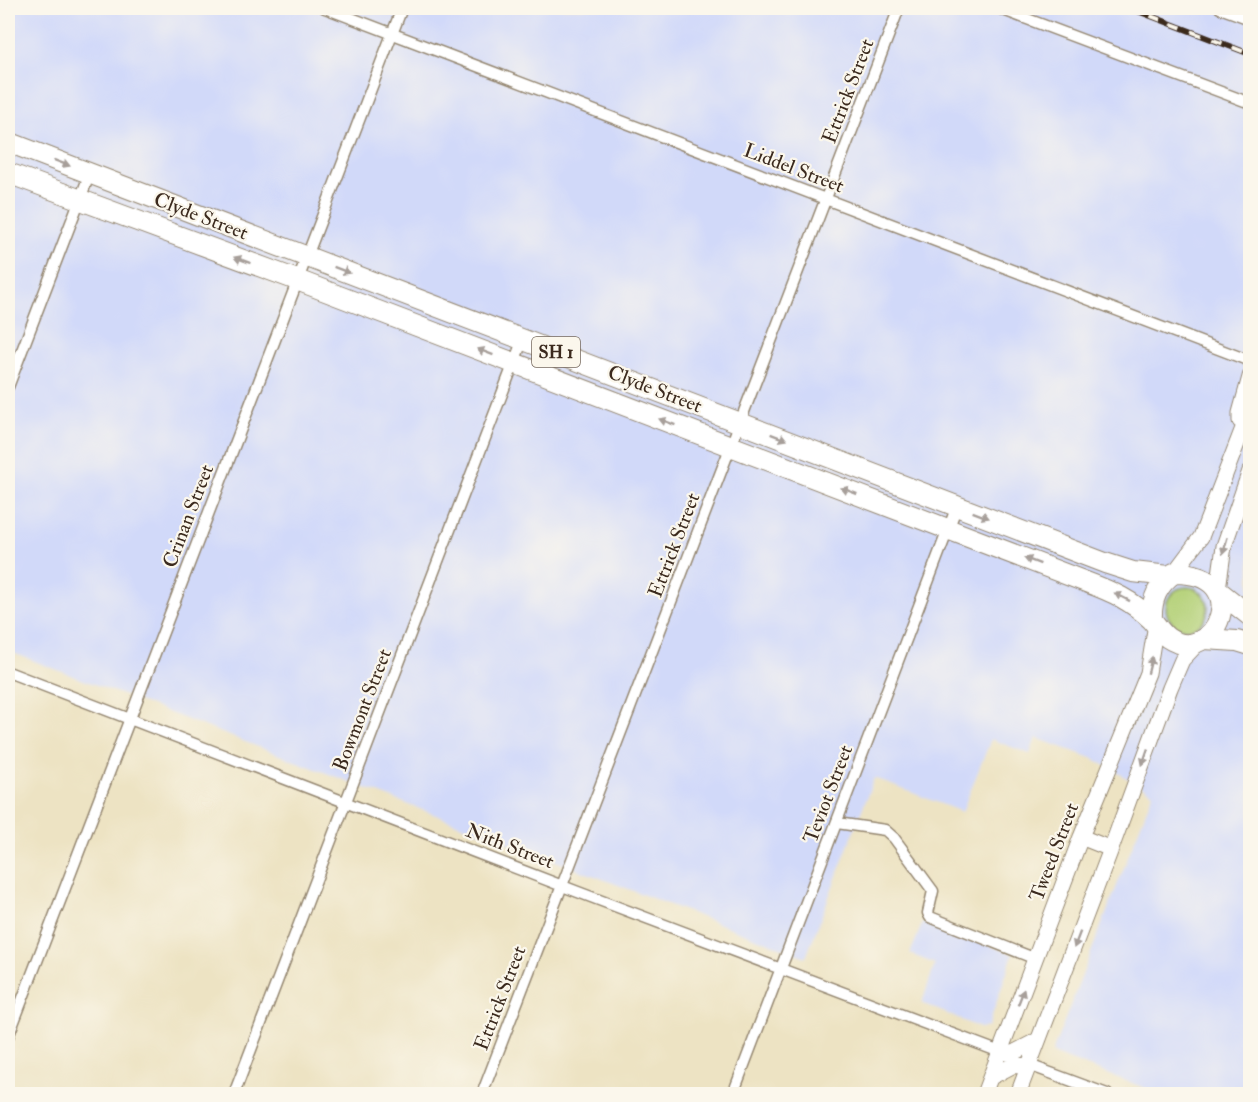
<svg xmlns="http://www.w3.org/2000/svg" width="1258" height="1102" font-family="'IM FELL Double Pica',serif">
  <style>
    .built { fill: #d1d9f9 }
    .green { fill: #b2d076; stroke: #767d4a; stroke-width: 1.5 }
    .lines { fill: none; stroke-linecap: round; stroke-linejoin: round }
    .street-casing { stroke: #948670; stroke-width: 13 }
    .secondary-casing { stroke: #948670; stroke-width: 17 }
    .highway-casing { stroke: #948670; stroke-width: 22 }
    .street { stroke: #fff; stroke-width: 10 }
    .secondary { stroke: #fff; stroke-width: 15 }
    .highway { stroke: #fff; stroke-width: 20 }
    .rail-casing { stroke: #3b2a1e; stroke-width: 6 }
    .rail { stroke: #fbf7ec; stroke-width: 4; stroke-dasharray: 11; stroke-linecap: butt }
    .oneway { fill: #a79f9a }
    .labels { text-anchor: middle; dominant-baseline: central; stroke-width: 4.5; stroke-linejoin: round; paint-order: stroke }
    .shield { fill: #fbf7ec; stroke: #75685c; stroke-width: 1.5 }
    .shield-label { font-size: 18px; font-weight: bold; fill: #3b2a1e }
    .street-label { font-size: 20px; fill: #3b2a1e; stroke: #fbf7ec }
  </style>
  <rect width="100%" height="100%" fill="#fbf7ec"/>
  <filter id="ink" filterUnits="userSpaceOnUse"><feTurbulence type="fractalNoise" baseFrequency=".0167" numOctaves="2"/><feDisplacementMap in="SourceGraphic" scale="12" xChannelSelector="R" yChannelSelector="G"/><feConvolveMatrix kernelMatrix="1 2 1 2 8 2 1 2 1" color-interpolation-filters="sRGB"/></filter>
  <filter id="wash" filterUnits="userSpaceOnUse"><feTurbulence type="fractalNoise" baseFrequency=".008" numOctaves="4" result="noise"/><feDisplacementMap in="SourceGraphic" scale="24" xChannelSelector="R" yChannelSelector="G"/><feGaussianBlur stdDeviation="1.35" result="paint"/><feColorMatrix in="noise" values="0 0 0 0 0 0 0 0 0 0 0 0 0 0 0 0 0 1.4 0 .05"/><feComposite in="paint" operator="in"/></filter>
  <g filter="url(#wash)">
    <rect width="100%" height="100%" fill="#ede3c3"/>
    <path class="built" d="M8,8H1250V1094H1161L1052,1053L1153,793L1092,758L1036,738L1030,754L991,739L962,812L874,778L806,957L8,651Z
      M923,922L1013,954L988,1027L980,1028L922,1003L935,964L910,954Z"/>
    <path class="green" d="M1166 608a21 21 0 1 1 42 0a21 21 0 1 1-42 0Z"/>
  </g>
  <g filter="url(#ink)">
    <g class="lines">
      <defs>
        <path id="street" d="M325,8L1250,361
          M998,8L1250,103
          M1220,8L1250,19
          M8,387L90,173
          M8,672L578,892L1000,1052
          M837,823L885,830L894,838L933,891L928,913L930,917L1036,959
          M8,1037L402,8
          M1029,1065L1107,1094
          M234,1094L523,339
          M482,1094L899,8
          M733,1094L957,506"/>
        <path id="secondary" d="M1240,421V413L1250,377
          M1174,573L1201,537L1250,410
          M1218,589L1224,546L1250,471
          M1081,837L1111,849
          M1000,1052L1013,1053L1038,1040
          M991,1077L1012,1066L1029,1065
          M984,1094L1081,837L1148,673L1156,624
          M1018,1094L1111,849L1170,688L1182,660L1199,642"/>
        <path id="highway" d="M8,142L1105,563L1133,572L1169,576
          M8,173L297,280L1086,582C1113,592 1131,600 1152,620
          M1174,573C1258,572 1214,669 1168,638C1162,634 1157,626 1152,620C1151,600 1157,585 1174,573Z
          M1221,593L1250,616
          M1204,639L1237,641L1250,645"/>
      </defs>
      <use href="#street" class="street-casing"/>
      <use href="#secondary" class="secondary-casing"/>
      <use href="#highway" class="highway-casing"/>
      <use href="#street" class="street"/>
      <use href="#secondary" class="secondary"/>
      <use href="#highway" class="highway"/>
      <defs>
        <path id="rail" d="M1130,8L1250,54"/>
      </defs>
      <use href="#rail" class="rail-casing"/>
      <use href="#rail" class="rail"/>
    </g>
    <defs><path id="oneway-solid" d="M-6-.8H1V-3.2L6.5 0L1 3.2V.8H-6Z" transform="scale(1.5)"/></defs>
    <g class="oneway">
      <use href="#oneway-solid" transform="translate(62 163) rotate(21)"/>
      <use href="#oneway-solid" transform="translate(242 260) rotate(-160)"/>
      <use href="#oneway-solid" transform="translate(342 270) rotate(21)"/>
      <use href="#oneway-solid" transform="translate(485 352) rotate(-159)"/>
      <use href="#oneway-solid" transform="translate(667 422) rotate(-159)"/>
      <use href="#oneway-solid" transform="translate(779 437) rotate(21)"/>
      <use href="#oneway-solid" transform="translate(849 491) rotate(-159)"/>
      <use href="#oneway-solid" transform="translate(981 515) rotate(21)"/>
      <use href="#oneway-solid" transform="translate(1225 546) rotate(106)"/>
      <use href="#oneway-solid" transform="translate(1032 561) rotate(-159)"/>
      <use href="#oneway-solid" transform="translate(1122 597) rotate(-153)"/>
      <use href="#oneway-solid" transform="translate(1150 665) rotate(-76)"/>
      <use href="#oneway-solid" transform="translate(1145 757) rotate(109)"/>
      <use href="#oneway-solid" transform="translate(1077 940) rotate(111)"/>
      <use href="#oneway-solid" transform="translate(1021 997) rotate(-69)"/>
    </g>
  </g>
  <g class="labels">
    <rect class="shield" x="532" y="337" width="48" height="30" rx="4.5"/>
    <g class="shield-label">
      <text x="556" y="352">SH 1</text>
    </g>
    <g class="street-label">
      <text transform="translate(848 91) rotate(-69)">Ettrick Street</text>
      <text transform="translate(794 168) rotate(21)">Liddel Street</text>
      <text transform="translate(201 216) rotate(21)">Clyde Street</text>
      <text transform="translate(655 389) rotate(21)">Clyde Street</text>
      <text transform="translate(188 516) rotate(-69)">Crinan Street</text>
      <text transform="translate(674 545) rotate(-69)">Ettrick Street</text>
      <text transform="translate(362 710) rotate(-69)">Bowmont Street</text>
      <text transform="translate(828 794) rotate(-69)">Teviot Street</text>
      <text transform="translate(510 846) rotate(21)">Nith Street</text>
      <text transform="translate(1054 852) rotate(-69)">Tweed Street</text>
      <text transform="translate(500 998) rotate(-69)">Ettrick Street</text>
    </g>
  </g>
  <rect width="1258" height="1102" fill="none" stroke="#fbf7ec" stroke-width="30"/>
</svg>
